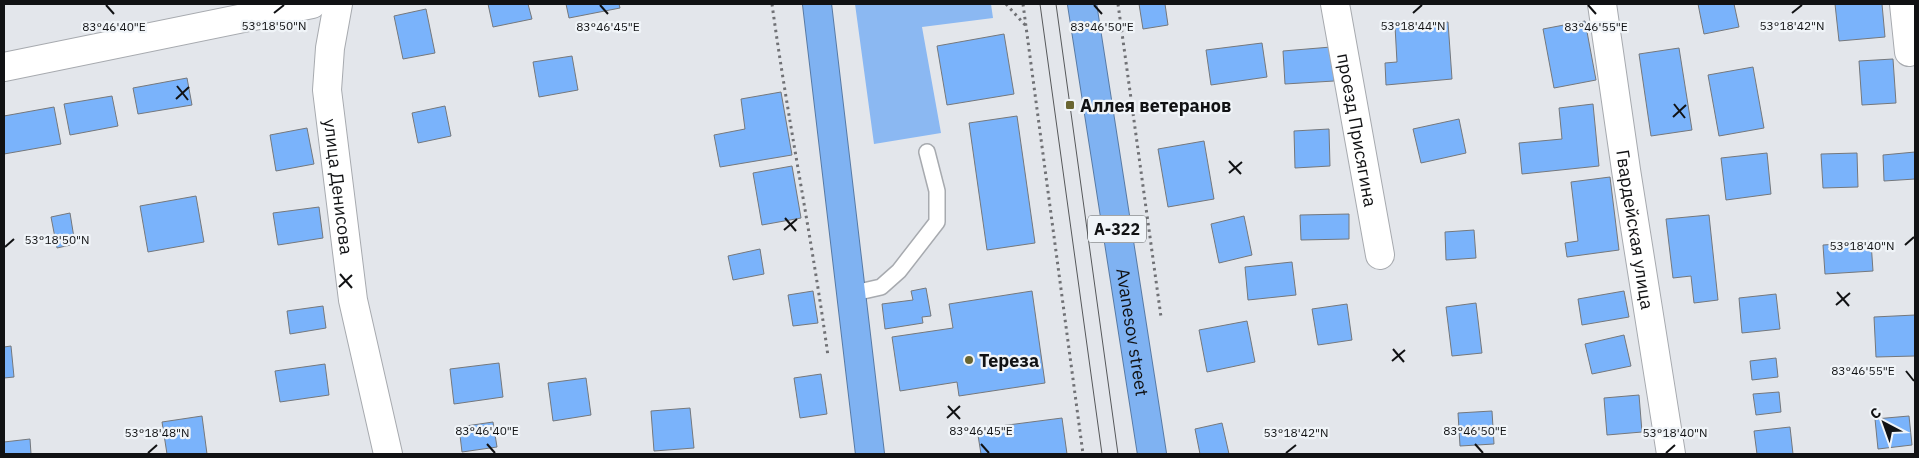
<svg xmlns="http://www.w3.org/2000/svg" width="1919" height="458" font-family="'IBM Plex Sans',sans-serif">
  <style>
    .forest { fill: #8bb8f2 }
    .building { fill: #7ab3fb; stroke: #75787c }
    .lines { fill: none; stroke-linecap: round; stroke-linejoin: round }
    .lane-casing { stroke: #a7aaaf; stroke-width: 18 }
    .street-casing { stroke: #a7aaaf; stroke-width: 30 }
    .highway-casing { stroke: #587aa4; stroke-width: 30 }
    .path { stroke: #707175; stroke-width: 3; stroke-dasharray: 2.5 4; stroke-linecap: butt }
    .lane { stroke: #fff; stroke-width: 15 }
    .street { stroke: #fff; stroke-width: 28 }
    .highway { stroke: #7fb2f2; stroke-width: 28 }
    .tram { stroke: #56585a; stroke-width: 1 }
    .ticks { fill: none; stroke: #111214; stroke-width: 2 }
    .poi-dot { fill: #696532; stroke: #f0f4f8; stroke-width: 2 }
    .labels { text-anchor: middle; dominant-baseline: central; stroke-width: 4.5; stroke-linejoin: round; paint-order: stroke }
    .shield { fill: #f0f4f8; stroke: #545658; stroke-width: 1 }
    .shield-label { font-size: 16px; font-weight: bold; fill: #111214 }
    .poi-label { font-size: 18px; font-weight: bold; fill: #111214; stroke: #f0f4f8; text-anchor: start }
    .street-label { font-size: 18px; fill: #111214; stroke: #f0f4f8 }
    .ticks-label { font-size: 12px; text-anchor: middle; fill: #111214; stroke: #f0f4f8; stroke-width: 4.5; stroke-linejoin: round; paint-order: stroke }
  </style>
  <rect width="100%" height="100%" fill="#e3e6eb"/>
  <path class="forest" d="M855,4H991L993,18L922,27L941,133L874,144Z"/>
  <path class="building" d="M488,4H528L532,19L493,27Z
    M566,4H619L620,8L569,18Z
    M1139,4H1165L1168,25L1143,29Z
    M1698,4H1734L1739,27L1704,34Z
    M1835,4H1882L1885,37L1839,41Z
    M426,9L435,53L403,59L394,16Z
    M1585,21L1596,80L1554,88L1543,29Z
    M1448,22L1452,79L1386,85L1385,63L1397,62L1395,26Z
    M1004,34L1014,94L947,105L937,46Z
    M1262,43L1267,77L1211,85L1206,50Z
    M1331,47L1334,81L1285,84L1283,51Z
    M1679,48L1692,130L1651,136L1639,54Z
    M572,56L578,90L539,97L533,62Z
    M1893,59L1896,103L1862,105L1859,61Z
    M1753,67L1764,128L1719,136L1708,75Z
    M187,78L192,105L138,114L133,88Z
    M781,92L792,155L720,167L714,135L745,129L741,99Z
    M112,96L118,126L70,135L64,104Z
    M1593,104L1599,166L1522,174L1519,143L1562,139L1559,108Z
    M445,106L451,136L418,143L412,113Z
    M54,107L61,144L4,154V116Z
    M1017,116L1035,243L987,250L969,123Z
    M1459,119L1466,153L1421,163L1413,129Z
    M307,128L314,164L276,171L270,135Z
    M1329,129L1330,166L1295,168L1294,131Z
    M1204,141L1214,199L1168,207L1158,149Z
    M1915,152V179L1884,181L1883,155Z
    M1767,153L1771,194L1726,200L1721,158Z
    M1857,153L1858,187L1823,188L1821,154Z
    M792,166L801,218L762,225L753,173Z
    M1610,177L1619,250L1567,257L1565,243L1578,241L1571,182Z
    M196,196L204,242L148,252L140,206Z
    M319,207L323,238L278,245L273,213Z
    M70,213L75,244L57,248L51,217Z
    M1349,214V239L1301,240L1300,215Z
    M1709,215L1718,300L1694,303L1691,276L1673,278L1666,219Z
    M1244,216L1252,255L1219,263L1211,224Z
    M1474,230L1476,258L1446,260L1445,232Z
    M1871,242L1873,271L1825,274L1823,245Z
    M760,249L764,274L733,280L728,256Z
    M1292,262L1296,295L1248,300L1245,267Z
    M926,288L931,316L922,317L923,323L885,329L882,304L913,300L911,291Z
    M813,291L818,323L793,326L788,295Z
    M1032,291L1045,383L959,396L957,382L900,391L892,337L953,328L949,304Z
    M1624,291L1629,317L1582,325L1578,299Z
    M1776,294L1780,329L1742,333L1739,298Z
    M1476,303L1482,353L1452,356L1446,307Z
    M1347,304L1352,340L1318,345L1312,309Z
    M323,306L326,328L290,334L287,311Z
    M1915,315V356L1876,357L1874,317Z
    M1247,321L1255,362L1207,372L1199,330Z
    M1624,335L1631,366L1592,374L1585,344Z
    M11,346L14,377L4,378V347Z
    M1776,358L1778,377L1752,380L1750,361Z
    M499,363L503,397L454,404L450,369Z
    M325,364L329,395L280,402L275,371Z
    M821,374L827,414L800,418L794,378Z
    M586,378L591,415L553,421L548,383Z
    M1779,392L1781,412L1756,415L1753,394Z
    M1639,395L1642,432L1607,435L1604,398Z
    M690,408L694,448L654,451L651,411Z
    M1492,411L1494,444L1460,446L1458,413Z
    M202,416L207,454H167L162,422Z
    M1909,416L1912,445L1878,449L1875,419Z
    M1062,418L1067,454H981L977,429Z
    M493,422L497,447L462,452L459,427Z
    M1222,423L1229,454H1200L1195,429Z
    M1790,427L1793,454H1757L1754,431Z
    M30,439L31,454H4V442Z"/>
  <g class="lines">
    <defs>
      <path id="lane" d="M850,294L881,287L899,271L937,222V191L927,152"/>
      <g id="street">
        <path id="s1" d="M338,4L330,48L327,90L353,300L388,454"/>
        <path id="s2" d="M1335,4L1380,255"/>
        <path id="s3" d="M1602,4L1626,170L1671,454"/>
        <path d="M1904,4L1909,52"/>
        <path d="M4,67L312,4"/>
      </g>
      <g id="highway">
        <path d="M817,4L870,454"/>
        <path id="s4" d="M1082,4L1152,454"/>
      </g>
    </defs>
    <use href="#lane" class="lane-casing"/>
    <use href="#street" class="street-casing"/>
    <use href="#highway" class="highway-casing"/>
    <path class="path" d="M772,4C788,122 812,238 828,356
      M1006,4L1026,26
      M1023,4L1083,454
      M1118,4L1161,317"/>
    <use href="#lane" class="lane"/>
    <use href="#street" class="street"/>
    <use href="#highway" class="highway"/>
    <path class="tram" d="M1040,4L1102,454
      M1056,4L1118,454"/>
  </g>
  <path class="ticks" d="M106,5L114,14M600,5L608,14M1094,5L1102,14M1588,5L1596,14M274,13L284,5M1413,13L1422,5M1792,13L1802,5M177,86L188,100M176,99L189,87M1674,104L1685,118M1673,117L1686,105M1229,161L1241,174M1229,173L1242,162M785,218L796,231M784,230L797,219M1905,245L1914,237M5,247L14,239M340,274L352,288M339,287L352,275M1837,292L1849,306M1836,305L1850,293M1393,349L1404,362M1392,361L1405,350M1906,371L1914,381M948,406L960,419M947,418L960,406M487,444L495,453M981,444L989,453M1475,444L1483,453M148,453L157,445M1286,453L1296,445M1666,453L1675,445"/>
  <g class="poi-dot">
    <rect x="1065" y="100" width="10" height="10" rx="2.5"/>
    <circle cx="969" cy="360" r="5"/>
  </g>
  <g class="labels">
    <rect class="shield" x="1088" y="215.5" width="58" height="27" rx="4"/>
    <g class="shield-label">
      <text x="1117" y="229">А-322</text>
    </g>
    <g class="poi-label">
      <text x="1080" y="105">Аллея ветеранов</text>
      <text x="979" y="360">Тереза</text>
    </g>
    <g class="street-label">
      <text stroke="none"><textPath href="#s2" startOffset="128">проезд Присягина</textPath></text>
      <text stroke="none"><textPath href="#s1" startOffset="184">улица Денисова</textPath></text>
      <text stroke="none"><textPath href="#s3" startOffset="228">Гвардейская улица</textPath></text>
      <text stroke="none"><textPath href="#s4" startOffset="332">Avanesov street</textPath></text>
    </g>
  </g>
  <g class="ticks-label">
    <text x="274" y="30">53°18'50"N</text>
    <text x="1413" y="30">53°18'44"N</text>
    <text x="1792" y="30">53°18'42"N</text>
    <text x="114" y="31">83°46'40"E</text>
    <text x="608" y="31">83°46'45"E</text>
    <text x="1102" y="31">83°46'50"E</text>
    <text x="1596" y="31">83°46'55"E</text>
    <text x="57" y="244">53°18'50"N</text>
    <text x="1862" y="250">53°18'40"N</text>
    <text x="1863" y="375">83°46'55"E</text>
    <text x="487" y="435">83°46'40"E</text>
    <text x="981" y="435">83°46'45"E</text>
    <text x="1475" y="435">83°46'50"E</text>
    <text x="157" y="437">53°18'48"N</text>
    <text x="1296" y="437">53°18'42"N</text>
    <text x="1675" y="437">53°18'40"N</text>
  </g>
  <rect width="1919" height="458" fill="none" stroke="#111214" stroke-width="10"/>
  <g transform="translate(1884 423) rotate(319)" stroke="#f0f4f8" stroke-width="4" paint-order="stroke">
  <path d="M0-4L9 19L0 12L-9 19Z" fill="#111214"/>
  <text y="-8" font-size="14" font-weight="bold" text-anchor="middle" fill="#111214">С</text>
  </g>
</svg>
